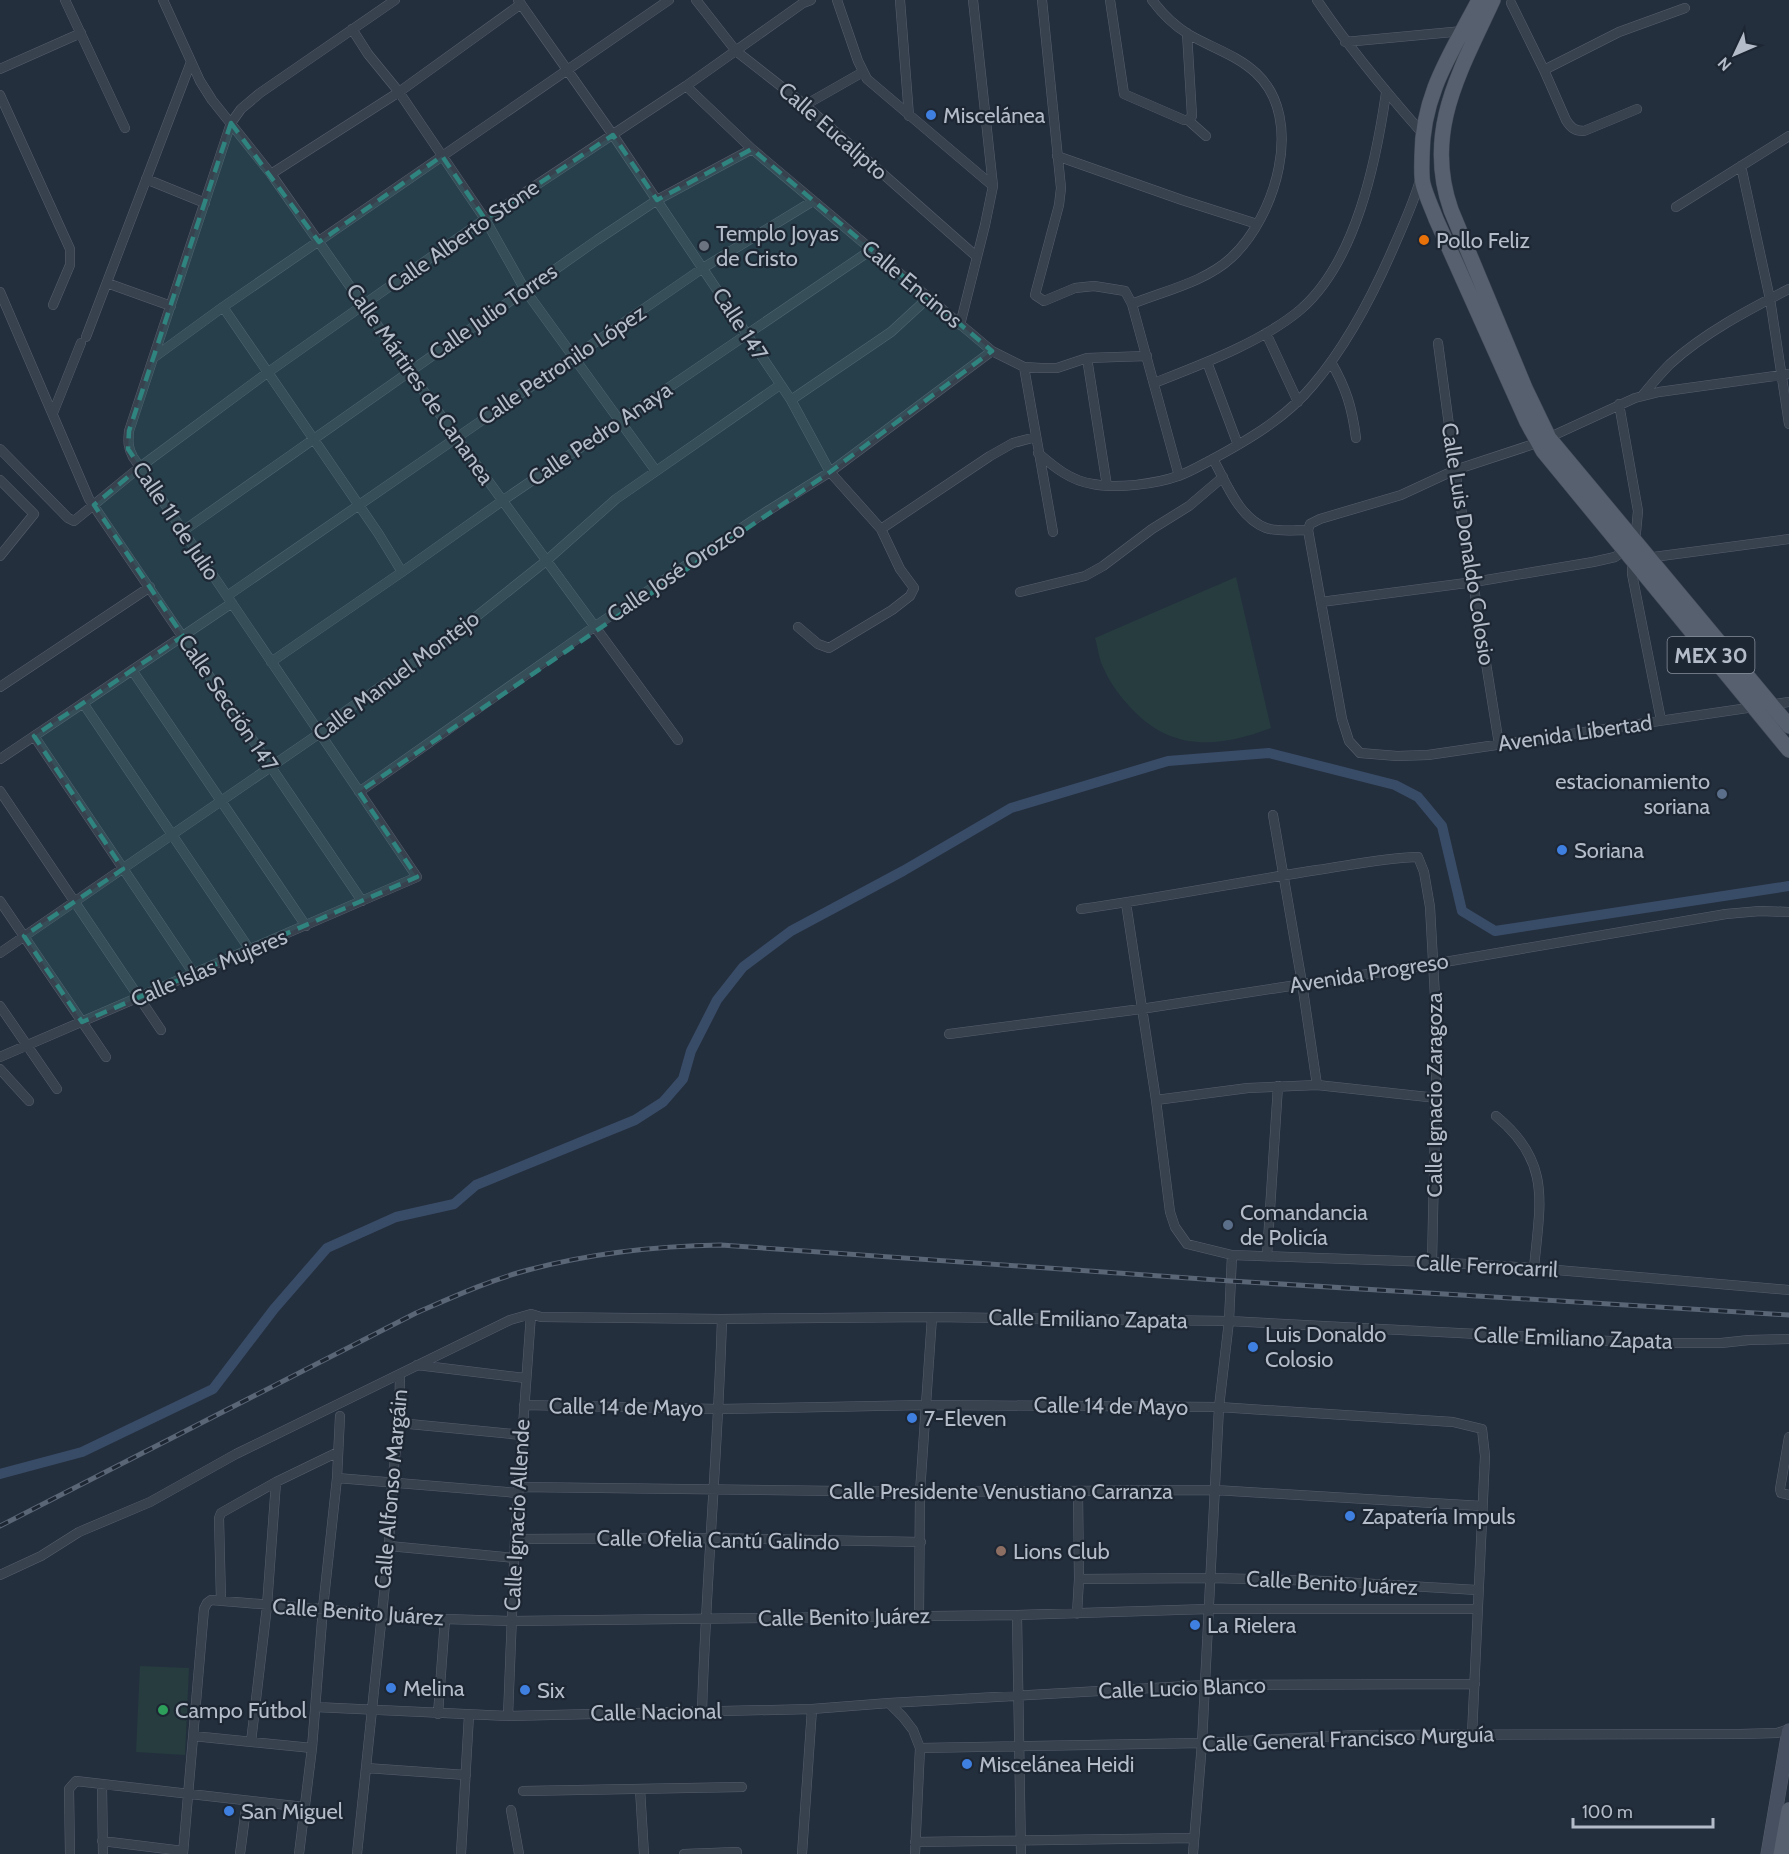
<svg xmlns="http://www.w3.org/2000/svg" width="1789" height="1854" font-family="Cabin,sans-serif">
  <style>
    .green { fill: #263c3f }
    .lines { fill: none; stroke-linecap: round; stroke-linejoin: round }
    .canal { stroke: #394c67; stroke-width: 10 }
    .street-casing { stroke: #565f6c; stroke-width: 10 }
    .secondary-casing { stroke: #565f6c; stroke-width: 15 }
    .primary-casing { stroke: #414a57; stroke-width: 16 }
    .street { stroke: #38414e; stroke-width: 9 }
    .secondary { stroke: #465061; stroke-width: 14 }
    .primary { stroke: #56606e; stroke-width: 15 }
    .rail-casing { stroke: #5a6575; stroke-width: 5 }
    .rail { stroke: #1d2633; stroke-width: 3; stroke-dasharray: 9; stroke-linecap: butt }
    .marked { fill: #308480; fill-opacity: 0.2; stroke: #308480; stroke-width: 4.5; stroke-dasharray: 12 8; stroke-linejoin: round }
    .shop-dot { fill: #3f7fe0; stroke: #1d2633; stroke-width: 2 }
    .food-dot { fill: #e8710a; stroke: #1d2633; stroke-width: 2 }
    .worship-dot { fill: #6b7280; stroke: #1d2633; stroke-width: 2 }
    .service-dot { fill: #5c6f8a; stroke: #1d2633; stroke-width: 2 }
    .education-dot { fill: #8d6e63; stroke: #1d2633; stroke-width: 2 }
    .leisure-dot { fill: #2e9e5b; stroke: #1d2633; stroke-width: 2 }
    .labels { text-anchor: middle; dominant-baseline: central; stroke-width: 4.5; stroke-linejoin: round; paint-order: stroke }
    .shield { fill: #1d2633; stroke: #878f9c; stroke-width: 1.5 }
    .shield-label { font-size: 21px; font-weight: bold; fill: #b4bcc9 }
    .poi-label { font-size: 22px; fill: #b4bcc9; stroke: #1d2633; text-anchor: start }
    .street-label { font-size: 22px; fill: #b4bcc9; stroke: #1d2633 }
  </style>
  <rect width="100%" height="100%" fill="#242f3e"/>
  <path class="green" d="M1236,577L1271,728C1218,748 1171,752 1130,707C1120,696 1110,683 1104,669C1099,660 1098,648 1095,638Z
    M140,1666L189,1668L185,1755L136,1752Z"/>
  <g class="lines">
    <path class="canal" d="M0,1474L82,1452L213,1389L274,1309L327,1248L396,1217L454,1204L476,1185L635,1120L663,1102L683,1079L691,1051L717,1000L743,967L791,931L903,871L1011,808L1168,761L1269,753L1395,785L1418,797L1442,826L1462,911L1495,931L1789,886"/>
    <defs>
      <path id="street" d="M65,0L125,128
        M163,0L200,81L212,100L271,174L456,437L678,740
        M518,0L613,135L791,400L830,472L881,529L900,569L914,588L910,596L892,610L829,648L818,644L798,627
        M696,0L736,51L805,105L977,257
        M837,0L858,61L867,79L993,186
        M900,0L909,116
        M1042,0L1061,188L1059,205L1035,295L1044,301L1075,288L1094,286L1125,291L1132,304C1164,291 1205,282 1231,258C1275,218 1306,119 1256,73C1237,55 1210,47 1188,34C1175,26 1161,12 1152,0
        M1110,0L1124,94L1184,120H1188
        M1317,0C1349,48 1385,91 1423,134
        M1511,3L1544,70L1566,120C1571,128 1575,131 1584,131L1637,109
        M352,29L368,54L399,92L485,219L525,290L656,471
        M1187,33L1192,116L1188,120
        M1345,42L1463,31
        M0,69L81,33
        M1544,70L1619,32L1685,8
        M686,86L752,149L992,351L1024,367L1041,368H1057L1087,358L1147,356
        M0,95L70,249V265L53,305
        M805,105L863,72
        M1188,120L1206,136
        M1057,156L1182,200L1257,224
        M1741,166L1770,299L1789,424
        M271,174L399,92L521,4
        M146,179L205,203
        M1676,207L1789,136
        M107,283L171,306
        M0,292L89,499L362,901
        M1132,304L1179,476
        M223,307L378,533L402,572
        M960,325L985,225L993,186L973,0
        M1266,333L1298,402
        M86,337L191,62
        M1438,343L1455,470L1499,744
        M153,358L223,307L669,0
        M1087,358L1107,486
        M1207,362L1238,445
        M1331,362C1346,388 1352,407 1356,438
        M1024,367L1053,532
        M1154,383C1200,365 1262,342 1300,310C1356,262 1376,162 1386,93
        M1642,396C1651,385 1660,374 1670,364C1704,333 1748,310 1789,289
        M791,400L891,332L928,298
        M53,413L81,343
        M0,449L68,518L74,521L140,467L267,373L485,219L686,86L803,3L811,0
        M1038,453C1054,467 1071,481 1093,484C1116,489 1156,484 1178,476C1190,472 1201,465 1211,460C1248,440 1286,418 1313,385C1348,344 1374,293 1395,244C1404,223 1414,202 1420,180
        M1213,459C1226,482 1239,518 1266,528C1278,532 1295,530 1308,530
        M0,480L34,514L0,556
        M881,529L990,456L1013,443L1036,437
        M1308,530L1342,719L1349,741L1360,753L1397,756L1428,755L1789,702
        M1308,530L1310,524L1320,519L1401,495L1455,470L1537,443L1635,398L1659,392L1789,374
        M183,531L597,240L657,200L752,149
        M1646,558L1789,539
        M1632,561V574L1661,720
        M1020,592L1085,576L1103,566L1152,529L1189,506L1223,477
        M227,596L703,268L813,201
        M1321,602L1474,582L1593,562L1615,557L1635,543L1638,511L1619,404
        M271,662L402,572L502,501L871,250
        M132,670L306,926
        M0,687L150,587
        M83,703L250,950
        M34,736L194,974
        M0,759L232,603
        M0,791L161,1030
        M359,792L594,627L758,517L830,472L992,351
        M1273,815L1302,983L1317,1085
        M0,901L106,1057
        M1126,903L1156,1100L1170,1212L1175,1227L1187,1244L1232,1255L1432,1262L1534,1268L1789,1290
        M1081,909C1160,898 1239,882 1317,870C1351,865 1384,858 1418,857L1424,872L1430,907L1437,1033L1432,1262
        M0,953L320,733L333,720L448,639L546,561L616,499L780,385
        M0,1006L57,1089
        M949,1034L1141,1009L1433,964L1726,914L1760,911L1789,912
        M0,1057L417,877L133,457C128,448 128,442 129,431L231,123L241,109L260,93L395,0
        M0,1069L29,1101
        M1156,1100L1248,1088L1317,1085L1437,1098
        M1496,1116C1552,1162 1540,1203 1534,1268
        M1267,1256L1278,1086
        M417,1365L525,1378
        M524,1405L719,1409L926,1405L1219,1407L1453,1422L1482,1429L1485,1456L1472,1735
        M399,1423L522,1435
        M1789,1437L1780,1489L1781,1493L1789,1495
        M337,1478L518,1493
        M519,1487L920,1492L1215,1490L1482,1506
        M515,1539L712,1538L921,1542
        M389,1546L515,1558
        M0,1575L41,1556L79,1532L150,1502L236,1454L510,1320L531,1314L541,1317L722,1319L932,1317L1229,1321L1648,1343H1721L1749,1340L1789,1339
        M1079,1579L1211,1578L1324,1581L1477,1590
        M221,1600L219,1518L221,1513L276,1482L338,1452
        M1077,1614L1079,1579L1078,1491
        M1017,1615L1021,1854
        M919,1616L920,1492L932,1317
        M889,1703L1205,1685L1475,1684
        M315,1707L508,1716L812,1709L889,1703L903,1717L913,1730L920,1748L915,1854
        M702,1711C706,1580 718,1450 722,1319
        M438,1714L445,1619
        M508,1716L515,1539L531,1314
        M193,1736L312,1748
        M251,1742L267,1606L276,1482
        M920,1748L1202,1743L1357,1735L1740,1734L1777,1733L1789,1729
        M366,1768L466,1775
        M102,1785L103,1854
        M640,1789L644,1854
        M523,1791L742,1787
        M511,1810L519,1854
        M102,1841L183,1851
        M915,1842L1194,1838
        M70,1854L69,1789L76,1781L304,1807
        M183,1854L204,1609L207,1603L211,1600L445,1619L511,1621L1017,1615L1208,1609H1477
        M240,1854L247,1801
        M299,1854L312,1748L323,1608L337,1478L340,1416
        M357,1854L389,1546L392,1484L399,1423L400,1375
        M461,1854L469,1715
        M684,1854L737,1852
        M802,1854L812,1709
        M1193,1854L1202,1743L1219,1407L1229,1321L1232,1255"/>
      <path id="secondary" d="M1768,1854L1789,1731"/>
      <path id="primary" d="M1479,0C1452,52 1422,94 1422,156C1422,165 1421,175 1423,184C1426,196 1432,208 1436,219L1527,422L1543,451L1789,750
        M1493,0C1461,70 1423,131 1451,210L1525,388L1549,438L1789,726
        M1781,1854L1789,1810"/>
    </defs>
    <use href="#street" class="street-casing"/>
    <use href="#secondary" class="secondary-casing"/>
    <use href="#primary" class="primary-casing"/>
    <use href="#street" class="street"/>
    <use href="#secondary" class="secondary"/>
    <use href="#primary" class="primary"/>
    <defs>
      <path id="rail" d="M0,1526L416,1313C453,1297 490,1280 528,1270C592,1253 655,1246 721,1245L1231,1281L1789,1315"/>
    </defs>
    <use href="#rail" class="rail-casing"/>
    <use href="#rail" class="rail"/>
  </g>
  <path class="marked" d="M231,123L319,242L442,156L485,219L613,135L657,200L752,149L992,351L830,472L359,792L417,877L82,1022L24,936L123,869L34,736L183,636L94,505L140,467L128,449L129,431Z"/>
  <g class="shop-dot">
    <circle cx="931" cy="115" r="6"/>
    <circle cx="1562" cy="850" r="6"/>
    <circle cx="1253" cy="1347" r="6"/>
    <circle cx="912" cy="1418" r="6"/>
    <circle cx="1350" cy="1516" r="6"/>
    <circle cx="1195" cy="1625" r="6"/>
    <circle cx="391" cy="1688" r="6"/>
    <circle cx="525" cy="1690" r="6"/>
    <circle cx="967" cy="1764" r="6"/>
    <circle cx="229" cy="1811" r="6"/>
  </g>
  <circle class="food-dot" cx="1424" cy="240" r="6"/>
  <circle class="worship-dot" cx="704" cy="246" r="6"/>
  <g class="service-dot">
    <circle cx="1722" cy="794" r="6"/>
    <circle cx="1228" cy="1225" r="6"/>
  </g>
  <circle class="education-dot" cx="1001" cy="1551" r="6"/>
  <circle class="leisure-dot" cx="163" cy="1710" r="6"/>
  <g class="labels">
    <rect class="shield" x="1667.5" y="637" width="87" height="36" rx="4.5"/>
    <g class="shield-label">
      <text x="1711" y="655">MEX 30</text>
    </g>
    <g class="poi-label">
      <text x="943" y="115">Miscelánea</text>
      <text x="716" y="233">Templo Joyas<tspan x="716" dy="25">de Cristo</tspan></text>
      <text x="1436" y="240">Pollo Feliz</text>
      <text x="1710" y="781" text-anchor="end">estacionamiento<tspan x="1710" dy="25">soriana</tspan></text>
      <text x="1574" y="850">Soriana</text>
      <text x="1240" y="1212">Comandancia<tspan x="1240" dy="25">de Policía</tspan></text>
      <text x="1265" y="1334">Luis Donaldo<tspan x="1265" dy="25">Colosio</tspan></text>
      <text x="924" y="1418">7-Eleven</text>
      <text x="1362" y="1516">Zapatería Impuls</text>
      <text x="1013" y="1551">Lions Club</text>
      <text x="1207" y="1625">La Rielera</text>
      <text x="403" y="1688">Melina</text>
      <text x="537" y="1690">Six</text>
      <text x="175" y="1710">Campo Fútbol</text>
      <text x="979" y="1764">Miscelánea Heidi</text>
      <text x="241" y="1811">San Miguel</text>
    </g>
    <g class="street-label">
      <text transform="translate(833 131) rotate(41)">Calle Eucalipto</text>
      <text transform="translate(463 236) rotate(-35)">Calle Alberto Stone</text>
      <text transform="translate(912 284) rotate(40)">Calle Encinos</text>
      <text transform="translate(493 312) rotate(-35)">Calle Julio Torres</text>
      <text transform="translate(740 324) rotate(57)">Calle 147</text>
      <text transform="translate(562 365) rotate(-34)">Calle Petronilo López</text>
      <text transform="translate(420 384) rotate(55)">Calle Mártires de Cananea</text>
      <text transform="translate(600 434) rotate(-34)">Calle Pedro Anaya</text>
      <text transform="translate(176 521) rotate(56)">Calle 11 de Julio</text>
      <text transform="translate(1468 544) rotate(81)">Calle Luis Donaldo Colosio</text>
      <text transform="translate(676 572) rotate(-34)">Calle José Orozco</text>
      <text transform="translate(396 676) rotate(-37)">Calle Manuel Montejo</text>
      <text transform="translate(228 703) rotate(56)">Calle Sección 147</text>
      <text transform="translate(1575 733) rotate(-8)">Avenida Libertad</text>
      <text transform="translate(209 968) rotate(-23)">Calle Islas Mujeres</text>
      <text transform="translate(1369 973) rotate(-9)">Avenida Progreso</text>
      <text transform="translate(1434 1095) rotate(-90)">Calle Ignacio Zaragoza</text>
      <text transform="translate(1487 1266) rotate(3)">Calle Ferrocarril</text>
      <text transform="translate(1088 1319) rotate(1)">Calle Emiliano Zapata</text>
      <text transform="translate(1573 1338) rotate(2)">Calle Emiliano Zapata</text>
      <text transform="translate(1111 1406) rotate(1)">Calle 14 de Mayo</text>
      <text transform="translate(626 1407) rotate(1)">Calle 14 de Mayo</text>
      <text transform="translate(391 1489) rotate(-85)">Calle Alfonso Margáin</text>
      <text x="1001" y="1491">Calle Presidente Venustiano Carranza</text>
      <text transform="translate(517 1515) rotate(-87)">Calle Ignacio Allende</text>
      <text transform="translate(718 1540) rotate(1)">Calle Ofelia Cantú Galindo</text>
      <text transform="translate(1332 1583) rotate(3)">Calle Benito Juárez</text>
      <text transform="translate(358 1612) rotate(4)">Calle Benito Juárez</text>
      <text transform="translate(844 1617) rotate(-1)">Calle Benito Juárez</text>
      <text transform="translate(1182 1688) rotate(-2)">Calle Lucio Blanco</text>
      <text transform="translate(656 1712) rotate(-1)">Calle Nacional</text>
      <text transform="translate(1348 1739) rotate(-2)">Calle General Francisco Murguía</text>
    </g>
  </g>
  <g transform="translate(1735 54) rotate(226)" stroke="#1d2633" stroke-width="4.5" paint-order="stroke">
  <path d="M0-4.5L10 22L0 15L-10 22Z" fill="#b4bcc9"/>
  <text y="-9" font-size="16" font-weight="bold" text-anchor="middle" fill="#b4bcc9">N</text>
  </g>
  <path d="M1573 1818v9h140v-9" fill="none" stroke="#b4bcc9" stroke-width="3"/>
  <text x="1582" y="1818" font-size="18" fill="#b4bcc9" stroke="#1d2633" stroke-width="4.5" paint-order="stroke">100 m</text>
</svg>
